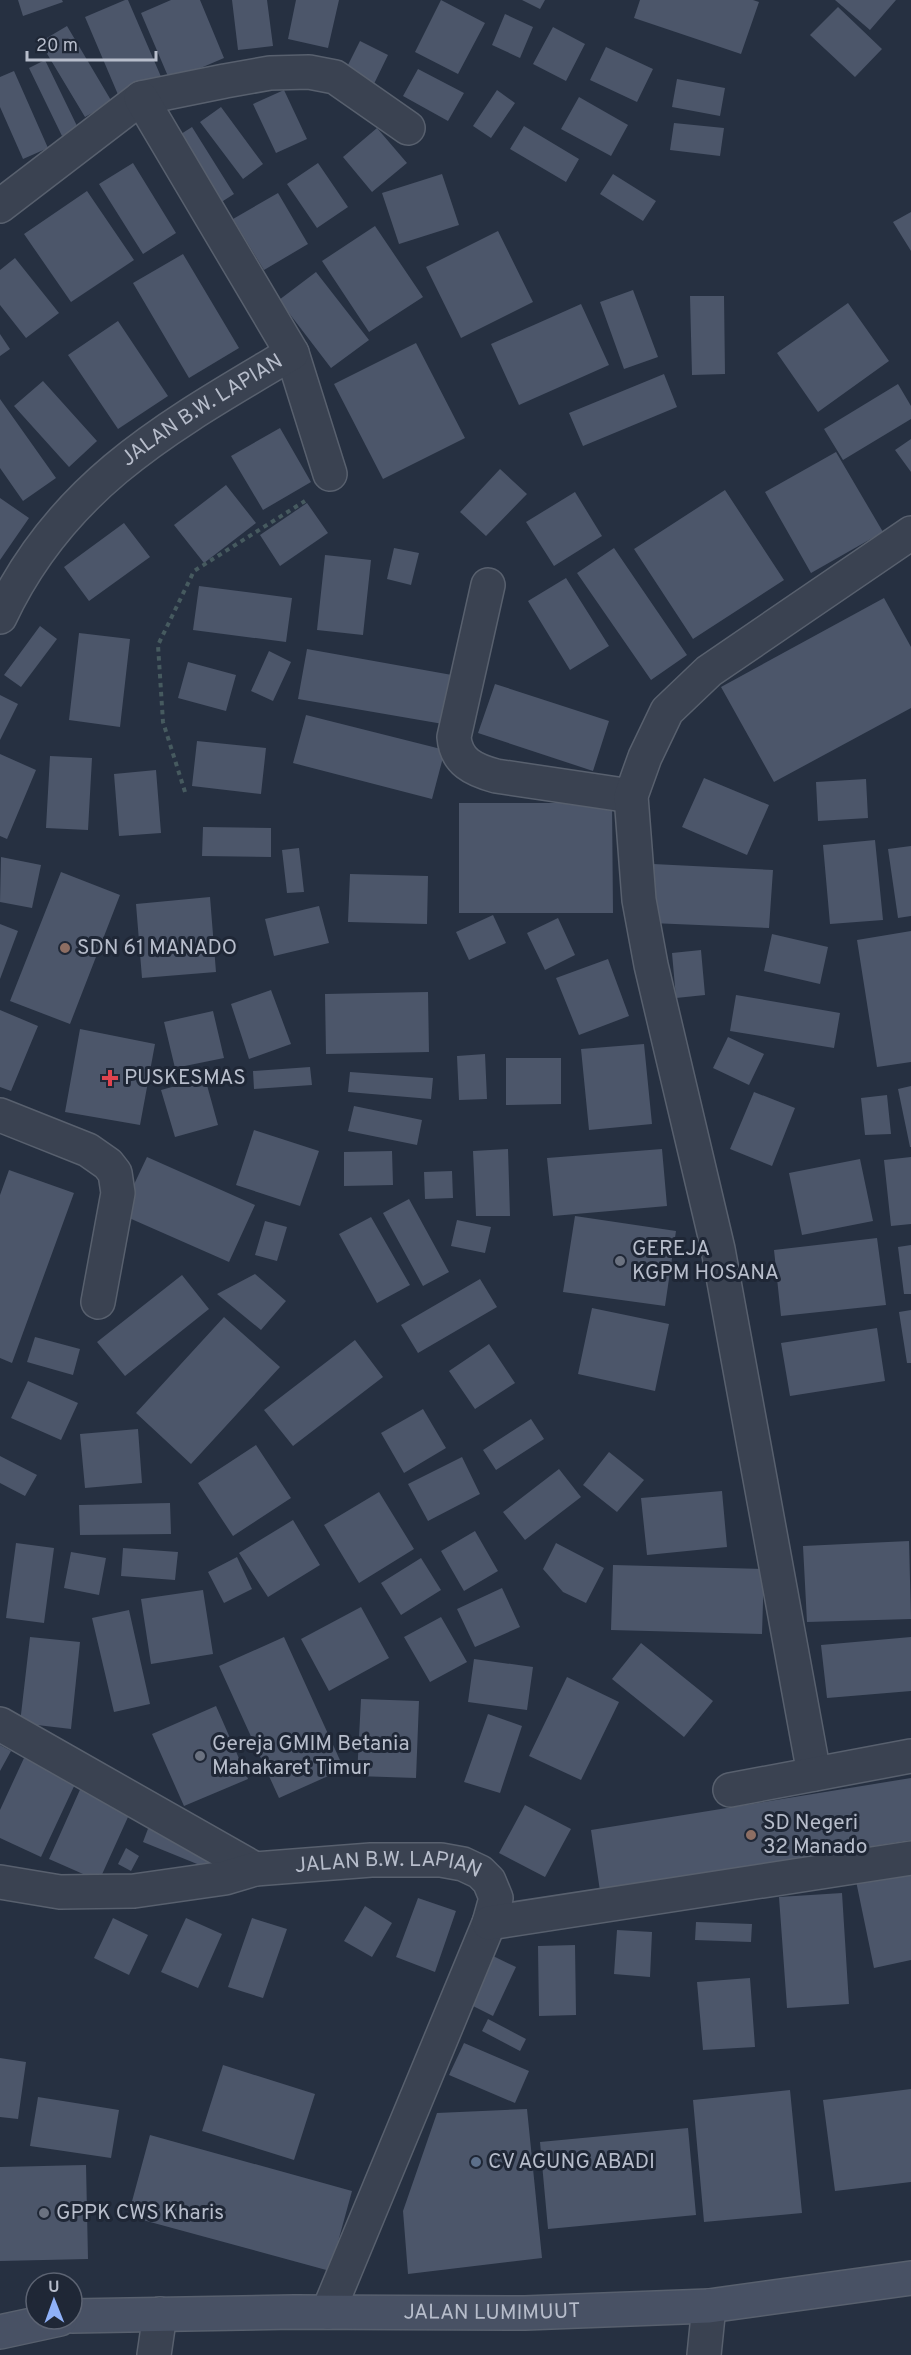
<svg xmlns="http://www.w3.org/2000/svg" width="911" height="2355" font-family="Overpass,sans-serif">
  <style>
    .building { fill: #4c566a }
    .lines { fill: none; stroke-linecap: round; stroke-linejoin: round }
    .street-casing { stroke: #58606e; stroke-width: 36 }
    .secondary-casing { stroke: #58606e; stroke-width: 36 }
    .path { stroke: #465a5f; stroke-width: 4; stroke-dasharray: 4.5 4.5; stroke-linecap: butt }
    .street { stroke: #3a4251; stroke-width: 33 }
    .secondary { stroke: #485164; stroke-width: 33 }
    .education-dot { fill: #8d6e63; stroke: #1f2736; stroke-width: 2 }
    .health-dot { fill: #e0444e; stroke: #1f2736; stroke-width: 2 }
    .worship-dot { fill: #6b7280; stroke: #1f2736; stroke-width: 2 }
    .service-dot { fill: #5c6f8a; stroke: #1f2736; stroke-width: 2 }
    .labels { text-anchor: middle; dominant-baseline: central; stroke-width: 6; stroke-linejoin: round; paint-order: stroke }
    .street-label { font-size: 21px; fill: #b7bdcb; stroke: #1f2736 }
    .poi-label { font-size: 21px; fill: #b7bdcb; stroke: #1f2736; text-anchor: start }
  </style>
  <rect width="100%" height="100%" fill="#263041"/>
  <path class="building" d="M18,0H62L63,2L23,16Z
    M125,0H128L165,86L122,104L85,17Z
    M171,0H200L224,58L170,81L141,13Z
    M232,0H267L273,46L238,50Z
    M296,0H339L328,48L288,39Z
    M441,0L485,23L458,74L415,52Z
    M522,0H545L540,9Z
    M640,0H753L759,2L741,54L634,18Z
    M835,0H896L870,30Z
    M838,7L882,49L855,77L810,35Z
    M505,14L533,27L520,58L492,45Z
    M67,26L112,102L85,117L40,42Z
    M553,27L585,44L566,81L533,64Z
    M360,41L388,55L372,88L344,73Z
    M606,47L653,69L637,102L590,80Z
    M45,60L78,128L62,136L29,68Z
    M418,69L464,93L448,121L403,96Z
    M14,71L48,148L23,159L0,107V77Z
    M677,79L725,88L720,116L672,107Z
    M284,90L307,139L276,153L253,104Z
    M497,90L515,103L491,138L473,126Z
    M579,97L628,125L611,156L561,129Z
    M221,107L263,164L243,179L200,122Z
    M674,123L724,128L720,156L670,150Z
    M524,126L579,159L566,182L510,149Z
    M192,127L234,194L212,208L170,141Z
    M377,128L407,163L372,192L343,157Z
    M133,163L176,233L143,254L99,184Z
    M318,163L348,207L317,228L287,184Z
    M442,174L459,225L399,244L382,193Z
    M613,174L656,201L643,221L600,194Z
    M87,191L134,260L71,302L24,234Z
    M278,193L308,244L264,270L233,219Z
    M911,212V251L893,222Z
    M375,226L423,297L369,332L322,261Z
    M498,231L533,302L461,338L426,267Z
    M183,254L239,348L189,378L133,283Z
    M15,258L59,313L26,338L0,305V270Z
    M316,272L369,340L331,368L279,300Z
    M633,290L658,357L624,369L600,302Z
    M690,296H724L725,374L692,375Z
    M848,303L889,361L818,412L777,353Z
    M581,304L609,365L519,405L491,344Z
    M118,321L168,396L118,429L68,355Z
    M0,334L10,349L0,356Z
    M416,343L465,438L383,479L334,384Z
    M664,374L677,407L583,446L569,413Z
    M43,381L97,441L69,467L14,406Z
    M898,384L911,406V419L843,460L824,429Z
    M0,399L56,478L23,501L0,468Z
    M280,428L311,482L263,510L231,456Z
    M911,439V472L895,450Z
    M836,452L883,532L811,573L765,492Z
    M500,469L527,494L486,536L460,512Z
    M226,485L256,523L204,563L174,525Z
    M725,490L784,580L693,639L634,549Z
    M575,492L602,536L554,566L526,522Z
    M0,498L29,518L0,560Z
    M307,503L328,533L280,566L260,535Z
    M124,523L150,557L89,601L64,567Z
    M394,548L419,553L411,585L387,579Z
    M614,548L687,655L651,680L577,573Z
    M325,555L371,560L363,635L317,630Z
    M566,578L609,646L570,670L528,601Z
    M199,586L292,598L286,642L193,630Z
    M884,598L911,647V708L774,782L721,687Z
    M40,626L57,639L21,687L4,675Z
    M79,633L130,639L120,727L69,720Z
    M307,649L452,675L443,724L298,699Z
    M269,651L291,662L273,701L251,691Z
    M188,662L236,675L226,711L178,698Z
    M495,684L609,721L593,771L478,733Z
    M0,695L18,704L0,740Z
    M306,715L445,750L432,799L293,763Z
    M197,741L266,748L261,794L192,786Z
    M0,754L36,770L7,839L0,836Z
    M50,756L92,758L88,830L46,828Z
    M156,770L161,833L119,836L114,774Z
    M704,778L769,805L747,855L682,827Z
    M866,779L868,818L818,821L816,782Z
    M459,803H612L613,913H459Z
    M203,827L271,828V857L202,856Z
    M875,840L883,920L830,924L823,845Z
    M911,846V916L898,918L888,849Z
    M299,848L304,892L287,893L282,850Z
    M1,857L41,865L32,908L0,902Z
    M653,864L773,870L769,928L651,923Z
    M61,872L120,895L70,1024L10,1001Z
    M350,874L428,876L427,924L348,922Z
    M210,897L216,972L142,978L136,904Z
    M319,906L329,943L274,956L265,919Z
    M493,915L506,943L469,960L456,932Z
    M558,918L575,955L545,970L527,933Z
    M0,924L18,931L0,979Z
    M911,931V1062L877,1067L857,940Z
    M772,934L828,947L820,984L764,971Z
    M701,950L705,995L676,998L672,953Z
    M608,959L629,1016L579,1035L556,978Z
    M271,990L291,1044L249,1059L231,1004Z
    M428,992L429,1052L326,1054L325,994Z
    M736,995L840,1013L834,1048L730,1031Z
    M0,1010L38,1026L11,1091L0,1087Z
    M213,1011L224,1058L175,1068L164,1022Z
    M80,1029L155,1044L140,1125L65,1112Z
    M728,1037L764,1054L749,1085L713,1068Z
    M644,1044L652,1124L589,1130L581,1049Z
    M485,1054L487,1099L459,1100L457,1056Z
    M506,1058H561V1104L506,1105Z
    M310,1067L312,1085L254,1089L253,1071Z
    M350,1072L433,1078L431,1099L348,1092Z
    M205,1078L218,1125L175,1137L161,1090Z
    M911,1086V1147H910L898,1089Z
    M754,1092L795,1108L772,1166L730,1149Z
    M887,1095L891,1134L865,1135L861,1098Z
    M354,1106L422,1120L417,1145L348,1131Z
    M254,1130L319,1151L300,1206L236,1185Z
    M508,1149L510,1216H476L473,1151Z
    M662,1149L667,1206L553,1216L547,1158Z
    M392,1151L393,1185L344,1186V1152Z
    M147,1157L255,1205L229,1262L120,1214Z
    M911,1157V1224L891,1226L884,1160Z
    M860,1159L873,1221L802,1235L789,1173Z
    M9,1170L74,1193L12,1363L0,1358V1195Z
    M452,1171L453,1198L425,1199L424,1172Z
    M409,1199L449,1272L423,1286L383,1213Z
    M575,1216L676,1231L665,1306L563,1292Z
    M371,1217L410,1285L377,1303L339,1234Z
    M457,1220L491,1227L485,1253L451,1246Z
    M265,1221L287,1227L277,1261L255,1255Z
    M877,1238L886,1305L781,1316L774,1250Z
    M911,1245V1294H904L898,1247Z
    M255,1274L286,1301L261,1330L217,1294Z
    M182,1275L209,1309L125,1376L97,1342Z
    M480,1279L497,1307L418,1353L401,1325Z
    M592,1308L669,1324L655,1391L578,1374Z
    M911,1310V1363H907L899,1312Z
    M224,1317L280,1367L191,1464L136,1413Z
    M877,1328L885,1381L790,1396L781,1343Z
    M35,1337L80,1349L73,1375L27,1362Z
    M355,1340L383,1377L293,1446L264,1410Z
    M489,1344L515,1383L475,1409L449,1371Z
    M28,1381L78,1403L61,1440L11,1418Z
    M423,1409L446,1448L404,1473L381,1433Z
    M531,1419L544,1439L496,1470L483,1450Z
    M138,1429L142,1483L85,1488L80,1434Z
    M256,1445L291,1498L233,1536L198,1483Z
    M609,1452L644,1480L617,1512L583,1485Z
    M0,1456L37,1475L25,1496L0,1483Z
    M462,1457L480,1494L428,1521L408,1484Z
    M559,1469L581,1497L525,1540L503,1512Z
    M722,1491L727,1547L647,1555L641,1498Z
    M379,1492L414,1549L359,1583L324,1525Z
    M170,1503L171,1534L80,1535L79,1505Z
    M293,1520L320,1565L268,1597L239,1553Z
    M475,1531L498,1571L464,1591L441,1551Z
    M909,1541L911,1619L807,1622L803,1546Z
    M16,1543L54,1548L44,1623L6,1618Z
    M556,1543L604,1568L586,1603L563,1592L543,1569Z
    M123,1548L178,1552L175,1580L121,1576Z
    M71,1552L106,1558L99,1595L64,1588Z
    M237,1557L252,1589L224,1603L208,1572Z
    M421,1558L441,1590L401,1615L381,1583Z
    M613,1565L764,1569L762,1634L611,1630Z
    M502,1588L520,1627L475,1647L457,1609Z
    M203,1590L213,1654L151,1664L141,1599Z
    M361,1607L389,1658L329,1691L301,1639Z
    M129,1610L150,1704L114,1712L92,1618Z
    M441,1617L467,1662L430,1682L404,1637Z
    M30,1637L80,1642L71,1729L20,1723Z
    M284,1637L344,1769L279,1798L219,1666Z
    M911,1637V1691L827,1698L821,1645Z
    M641,1643L713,1701L684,1737L612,1679Z
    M474,1659L533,1667L527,1710L468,1702Z
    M567,1677L619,1702L581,1780L529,1756Z
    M361,1699L419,1701L416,1778L357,1776Z
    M216,1706L248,1779L184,1806L152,1734Z
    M488,1714L522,1726L500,1793L464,1782Z
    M0,1745L11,1751L0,1771Z
    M24,1758L76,1782L41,1857L0,1838V1810Z
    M911,1778V1840L600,1891L591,1830Z
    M83,1783L133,1806L99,1881L49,1859Z
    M525,1805L571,1829L545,1877L499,1853Z
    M149,1826L213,1853L207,1868L143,1842Z
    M126,1848L139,1856L131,1871L118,1864Z
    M911,1870V1960L874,1968L856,1881Z
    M842,1893L849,2004L787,2008L779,1897Z
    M418,1898L456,1911L435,1972L396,1957Z
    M365,1906L392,1923L372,1957L344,1941Z
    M113,1918L148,1935L129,1975L94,1958Z
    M186,1918L222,1934L198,1988L161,1972Z
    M252,1918L287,1929L263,1998L228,1987Z
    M696,1922L752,1924L751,1942L695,1940Z
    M617,1930L652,1932L650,1977L614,1974Z
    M575,1945L576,2015L539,2016L538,1946Z
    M493,1956L516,1967L493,2016L471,2005Z
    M750,1978L755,2047L703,2050L697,1982Z
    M488,2019L526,2039L520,2051L482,2031Z
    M464,2043L529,2071L515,2103L449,2075Z
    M0,2058L26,2062L18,2119L0,2117Z
    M223,2065L315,2094L294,2160L202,2131Z
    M911,2089V2182L835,2191L823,2100Z
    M790,2090L802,2213L704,2222L693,2100Z
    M38,2097L119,2110L111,2158L30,2146Z
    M527,2109L542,2258L408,2274L403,2211L437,2113Z
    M688,2128L696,2215L548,2229L540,2142Z
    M150,2135L352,2191L330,2271L128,2216Z
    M86,2165L88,2259L0,2261V2167Z"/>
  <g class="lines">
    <defs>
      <g id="street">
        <path d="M0,206L141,98L225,81L270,73L309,72L335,77L408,128"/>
        <path d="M292,353L330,474"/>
        <path d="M488,585L454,737C456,762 474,770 496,776L631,796"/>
        <path id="s1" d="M0,617C63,483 171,425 292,353L141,98"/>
        <path d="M0,1115L88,1150L108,1164L115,1173L118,1193L98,1302"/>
        <path d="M0,1724L255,1869"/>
        <path d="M814,1774L718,1249L651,965L639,900L631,796L645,757L667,711L709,671L911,533"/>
        <path d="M730,1790L911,1756"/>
        <path id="s2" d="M0,1882L60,1892L134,1891L225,1878L255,1869L371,1860H441L463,1864L480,1872L489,1881L496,1898L489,1923L328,2312"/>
        <path d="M489,1923L911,1858"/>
        <path d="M154,2355L160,2314"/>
        <path d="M704,2355L709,2306"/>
      </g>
      <g id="secondary">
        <path id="s3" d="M72,2316L294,2312L525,2313L709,2306L911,2278"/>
        <path d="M0,2332L60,2319"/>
      </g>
    </defs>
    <use href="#street" class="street-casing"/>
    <use href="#secondary" class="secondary-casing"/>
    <path class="path" d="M185,792L163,722L158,645L194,571L305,501"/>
    <use href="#street" class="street"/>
    <use href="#secondary" class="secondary"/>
  </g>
  <g class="education-dot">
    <circle cx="65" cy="948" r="6"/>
    <circle cx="751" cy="1835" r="6"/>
  </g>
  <path class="health-dot" d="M107 1069h6v6h6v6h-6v6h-6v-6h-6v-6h6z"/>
  <g class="worship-dot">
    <circle cx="620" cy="1261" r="6"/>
    <circle cx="200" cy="1756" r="6"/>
    <circle cx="44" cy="2213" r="6"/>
  </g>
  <circle class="service-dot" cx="476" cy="2162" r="6"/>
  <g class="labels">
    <g class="street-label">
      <text stroke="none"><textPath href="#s1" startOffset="294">JALAN B.W. LAPIAN</textPath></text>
      <text stroke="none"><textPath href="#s2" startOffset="392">JALAN B.W. LAPIAN</textPath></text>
      <text stroke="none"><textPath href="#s3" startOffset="420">JALAN LUMIMUUT</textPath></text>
    </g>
    <g class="poi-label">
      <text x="77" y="948">SDN 61 MANADO</text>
      <text x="124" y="1078">PUSKESMAS</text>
      <text x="632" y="1249">GEREJA<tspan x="632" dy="24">KGPM HOSANA</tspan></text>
      <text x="212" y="1744">Gereja GMIM Betania<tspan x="212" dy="24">Mahakaret Timur</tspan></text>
      <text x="763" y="1823">SD Negeri<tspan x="763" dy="24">32 Manado</tspan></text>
      <text x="488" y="2162">CV AGUNG ABADI</text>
      <text x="56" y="2213">GPPK CWS Kharis</text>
    </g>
  </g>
  <g transform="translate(54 2301) rotate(359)"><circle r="28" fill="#1f2736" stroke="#5c6372" stroke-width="1.5"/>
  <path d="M0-4.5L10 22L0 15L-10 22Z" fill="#8fb1f8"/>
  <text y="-9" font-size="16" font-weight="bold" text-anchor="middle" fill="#b7bdcb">U</text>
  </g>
  <path d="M27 51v9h129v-9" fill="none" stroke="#b7bdcb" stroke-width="3"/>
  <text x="36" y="51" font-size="18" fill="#b7bdcb" stroke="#1f2736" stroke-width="4.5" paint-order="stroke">20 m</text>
</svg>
